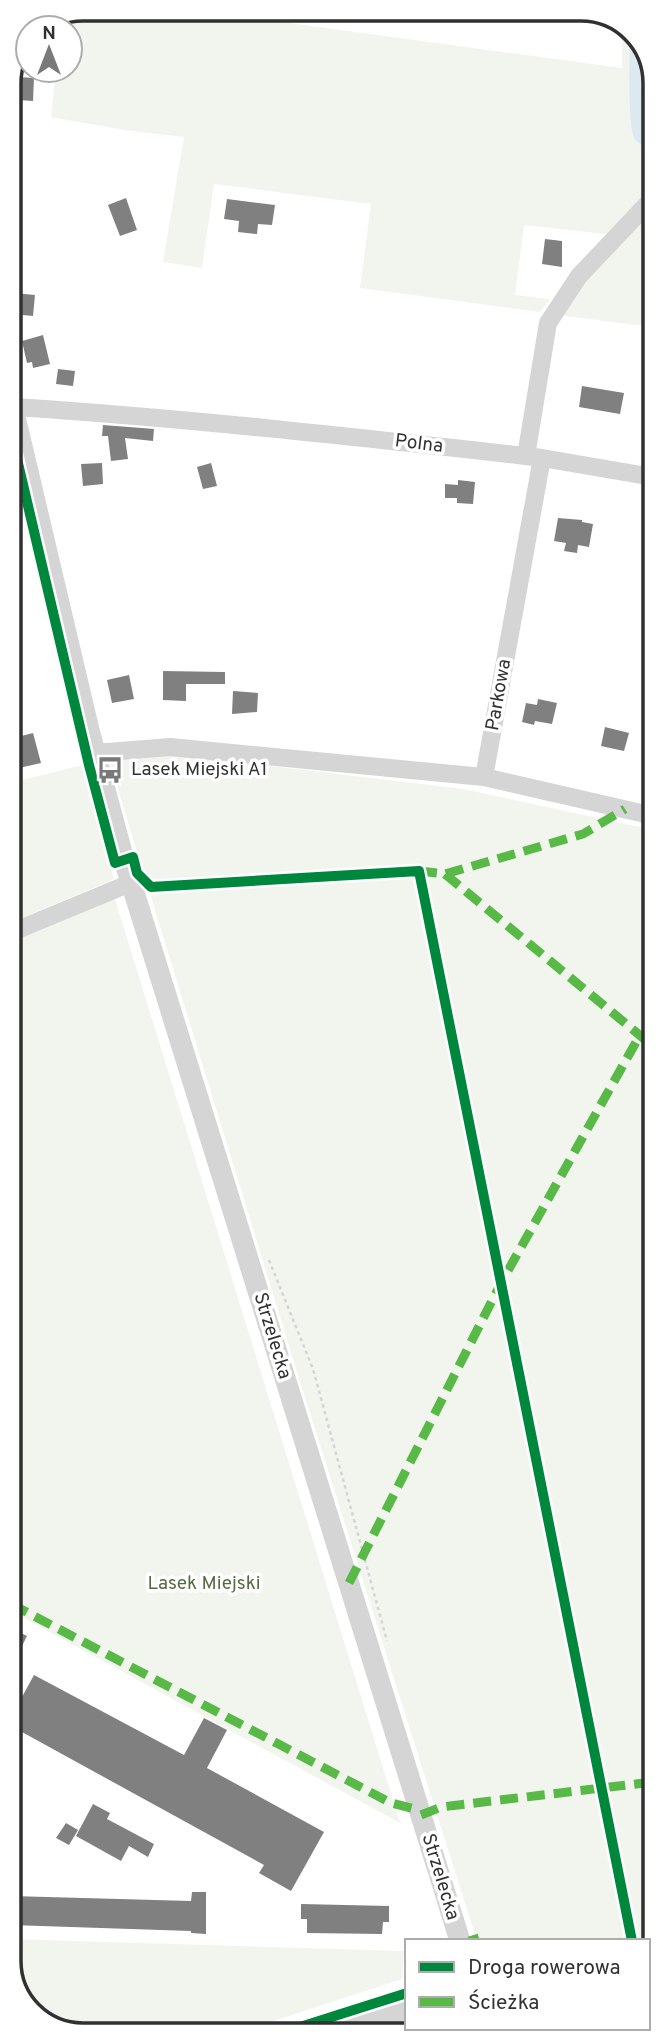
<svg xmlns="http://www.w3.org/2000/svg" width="664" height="2044" font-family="Overpass,sans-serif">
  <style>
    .green { fill: #f1f5ee }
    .water { fill: #dce9f1 }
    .building { fill: #808080 }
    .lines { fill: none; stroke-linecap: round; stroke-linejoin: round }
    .path { stroke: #d5d5d5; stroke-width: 2.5; stroke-dasharray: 3.5 3.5; stroke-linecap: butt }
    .minor { stroke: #d5d5d5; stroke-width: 18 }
    .tertiary { stroke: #d5d5d5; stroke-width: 21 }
    .quiet { stroke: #58b947; stroke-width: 9; stroke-dasharray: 18 9; stroke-linecap: butt }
    .cycleway-casing { stroke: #fff; stroke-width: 15 }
    .cycleway { stroke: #00873e; stroke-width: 10 }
    .labels { text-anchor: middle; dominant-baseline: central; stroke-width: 7; stroke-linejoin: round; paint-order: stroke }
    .street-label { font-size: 19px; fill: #313131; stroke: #fff }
    .poi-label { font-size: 19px; fill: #313131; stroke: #fff; text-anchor: start }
    .park-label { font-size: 19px; fill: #536b3f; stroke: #fff }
    .rim { fill: none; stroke: #313131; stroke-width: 3.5 }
  </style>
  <rect width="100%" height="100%" fill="#fff"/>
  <path class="green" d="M83,9H244V17L622,68V24L630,27L653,64V187L606,234L524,225L515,295L550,299L540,312L360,288L371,204L214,184L202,268L163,262L184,137L124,130L51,117L56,70H70V28H60L61,18Z
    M653,208V327L557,315L606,256Z
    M170,754L463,789L654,830L655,1961L648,1981V1941H477L296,1369L108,757Z
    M82,765L114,879L10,923V783Z
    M115,899L400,1823L11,1611L10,942Z
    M11,1939L404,1951L402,1979L234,2034L78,2035L34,2017L11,1980Z"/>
  <path class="water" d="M630,27L653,64V152C648,148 639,145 635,139C627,128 630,46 630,27Z"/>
  <path class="building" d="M19,77L34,78L33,101L18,100Z
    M126,198L137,230L120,236L108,205Z
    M227,199L275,205L272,225L258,224L257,234L238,232L239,221L224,219Z
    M545,239L562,241V267L542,264Z
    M14,293L35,295L33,316L12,314Z
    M43,335L50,364L33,368L32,362L27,363L22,341Z
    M58,369L75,371L73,386L56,384Z
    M582,386L624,393L620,414L579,407Z
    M103,425L154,429L153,441L125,438L128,459L111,461L108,436H102Z
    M102,463L103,484L83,486L81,464Z
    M211,463L217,486L203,489L197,467Z
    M458,480L475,482L473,504L457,503V498H445V484L458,485Z
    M558,518L582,520V522L593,524L589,547L578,545L577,553L564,551L566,543L554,541Z
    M163,671L225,672V684H186V701L163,700Z
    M129,675L134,699L112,703L107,680Z
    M233,691L258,693L257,712L232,714Z
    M538,699L557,703L552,724L535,721L534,725L522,722L526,703L537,705Z
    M605,727L629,733L624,751L601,746Z
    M33,733L41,763L19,768L10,739Z
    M11,1628L27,1636L11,1668Z
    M34,1675L184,1755L204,1718L227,1730L207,1768L324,1832L291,1891L259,1873L264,1865L11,1726V1717Z
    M93,1804L110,1813L107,1819L154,1844L148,1857L129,1846L121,1861L76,1836Z
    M66,1823L78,1830L69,1845L56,1838Z
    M192,1892H206V1934L191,1933V1931L11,1925V1896L191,1901Z
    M301,1904L389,1906V1922H383L382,1934L307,1933V1919H301Z"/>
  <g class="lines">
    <path class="path" d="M269,1260L313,1369L387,1641
      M508,2028L510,2033"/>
    <path class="minor" d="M14,407C185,418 355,437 526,456L548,323L579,276L653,198
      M526,456L542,458L484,777L654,816
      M542,458L653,477
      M95,753L170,747L484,777
      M10,933L133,882"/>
    <path class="tertiary" d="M9,391L89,730L124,860L460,1941
      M488,2028L489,2033
      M332,2034L407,2009"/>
    <path class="quiet" d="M419,871L445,874L583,834L625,809
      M445,874L654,1047
      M349,1583L501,1283L640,1035
      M11,1604L391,1803L419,1810
      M421,1815L441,1807L644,1783L655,1791
      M469,1941L479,1938"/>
    <defs>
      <path id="cycleway" d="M9,425L89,765L115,863L133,857L137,873L151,887L419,871L632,1941
        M278,2034L407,1993"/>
    </defs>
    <use href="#cycleway" class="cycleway-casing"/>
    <use href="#cycleway" class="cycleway"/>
  </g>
  <defs>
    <symbol id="bus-bare" viewBox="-9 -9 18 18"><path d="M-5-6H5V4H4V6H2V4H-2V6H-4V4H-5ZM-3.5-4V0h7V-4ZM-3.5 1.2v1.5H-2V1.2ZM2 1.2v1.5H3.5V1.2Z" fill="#797979" stroke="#fff" stroke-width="2.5" paint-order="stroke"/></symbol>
  </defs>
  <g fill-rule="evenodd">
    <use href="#bus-bare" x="91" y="751" width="38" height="38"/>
  </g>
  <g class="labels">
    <g class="street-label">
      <text transform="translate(419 444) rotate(7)">Polna</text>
      <text transform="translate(499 695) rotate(-80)">Parkowa</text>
      <text transform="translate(272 1336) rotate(73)">Strzelecka</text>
      <text transform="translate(440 1877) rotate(73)">Strzelecka</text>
    </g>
    <g class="poi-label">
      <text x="131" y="770">Lasek Miejski A1</text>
    </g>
    <g class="park-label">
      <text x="204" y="1584">Lasek Miejski</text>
    </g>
  </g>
  <path d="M0 0H664V2044H0ZM83 21H581A62 62 0 0 1 643 83V1961A62 62 0 0 1 581 2023H83A62 62 0 0 1 21 1961V83A62 62 0 0 1 83 21Z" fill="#fff" fill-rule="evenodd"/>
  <path class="rim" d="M83 21H581A62 62 0 0 1 643 83V1961A62 62 0 0 1 581 2023H83A62 62 0 0 1 21 1961V83A62 62 0 0 1 83 21Z"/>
  <rect x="405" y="1939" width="245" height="91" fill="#ffffff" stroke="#adadad" stroke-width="2"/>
  <rect x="419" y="1962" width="35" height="10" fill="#00873e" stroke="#adadad" stroke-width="2"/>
  <text x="468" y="1974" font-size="21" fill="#313131">Droga rowerowa</text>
  <rect x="419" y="1997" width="35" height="10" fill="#58b947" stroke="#adadad" stroke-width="2"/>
  <text x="468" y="2009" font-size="21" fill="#313131">Ścieżka</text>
  <g transform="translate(49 49)"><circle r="33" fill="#ffffff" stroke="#adadad" stroke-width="2"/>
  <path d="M0-5L12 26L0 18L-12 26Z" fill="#797979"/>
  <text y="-10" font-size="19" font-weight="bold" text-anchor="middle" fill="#313131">N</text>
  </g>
</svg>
